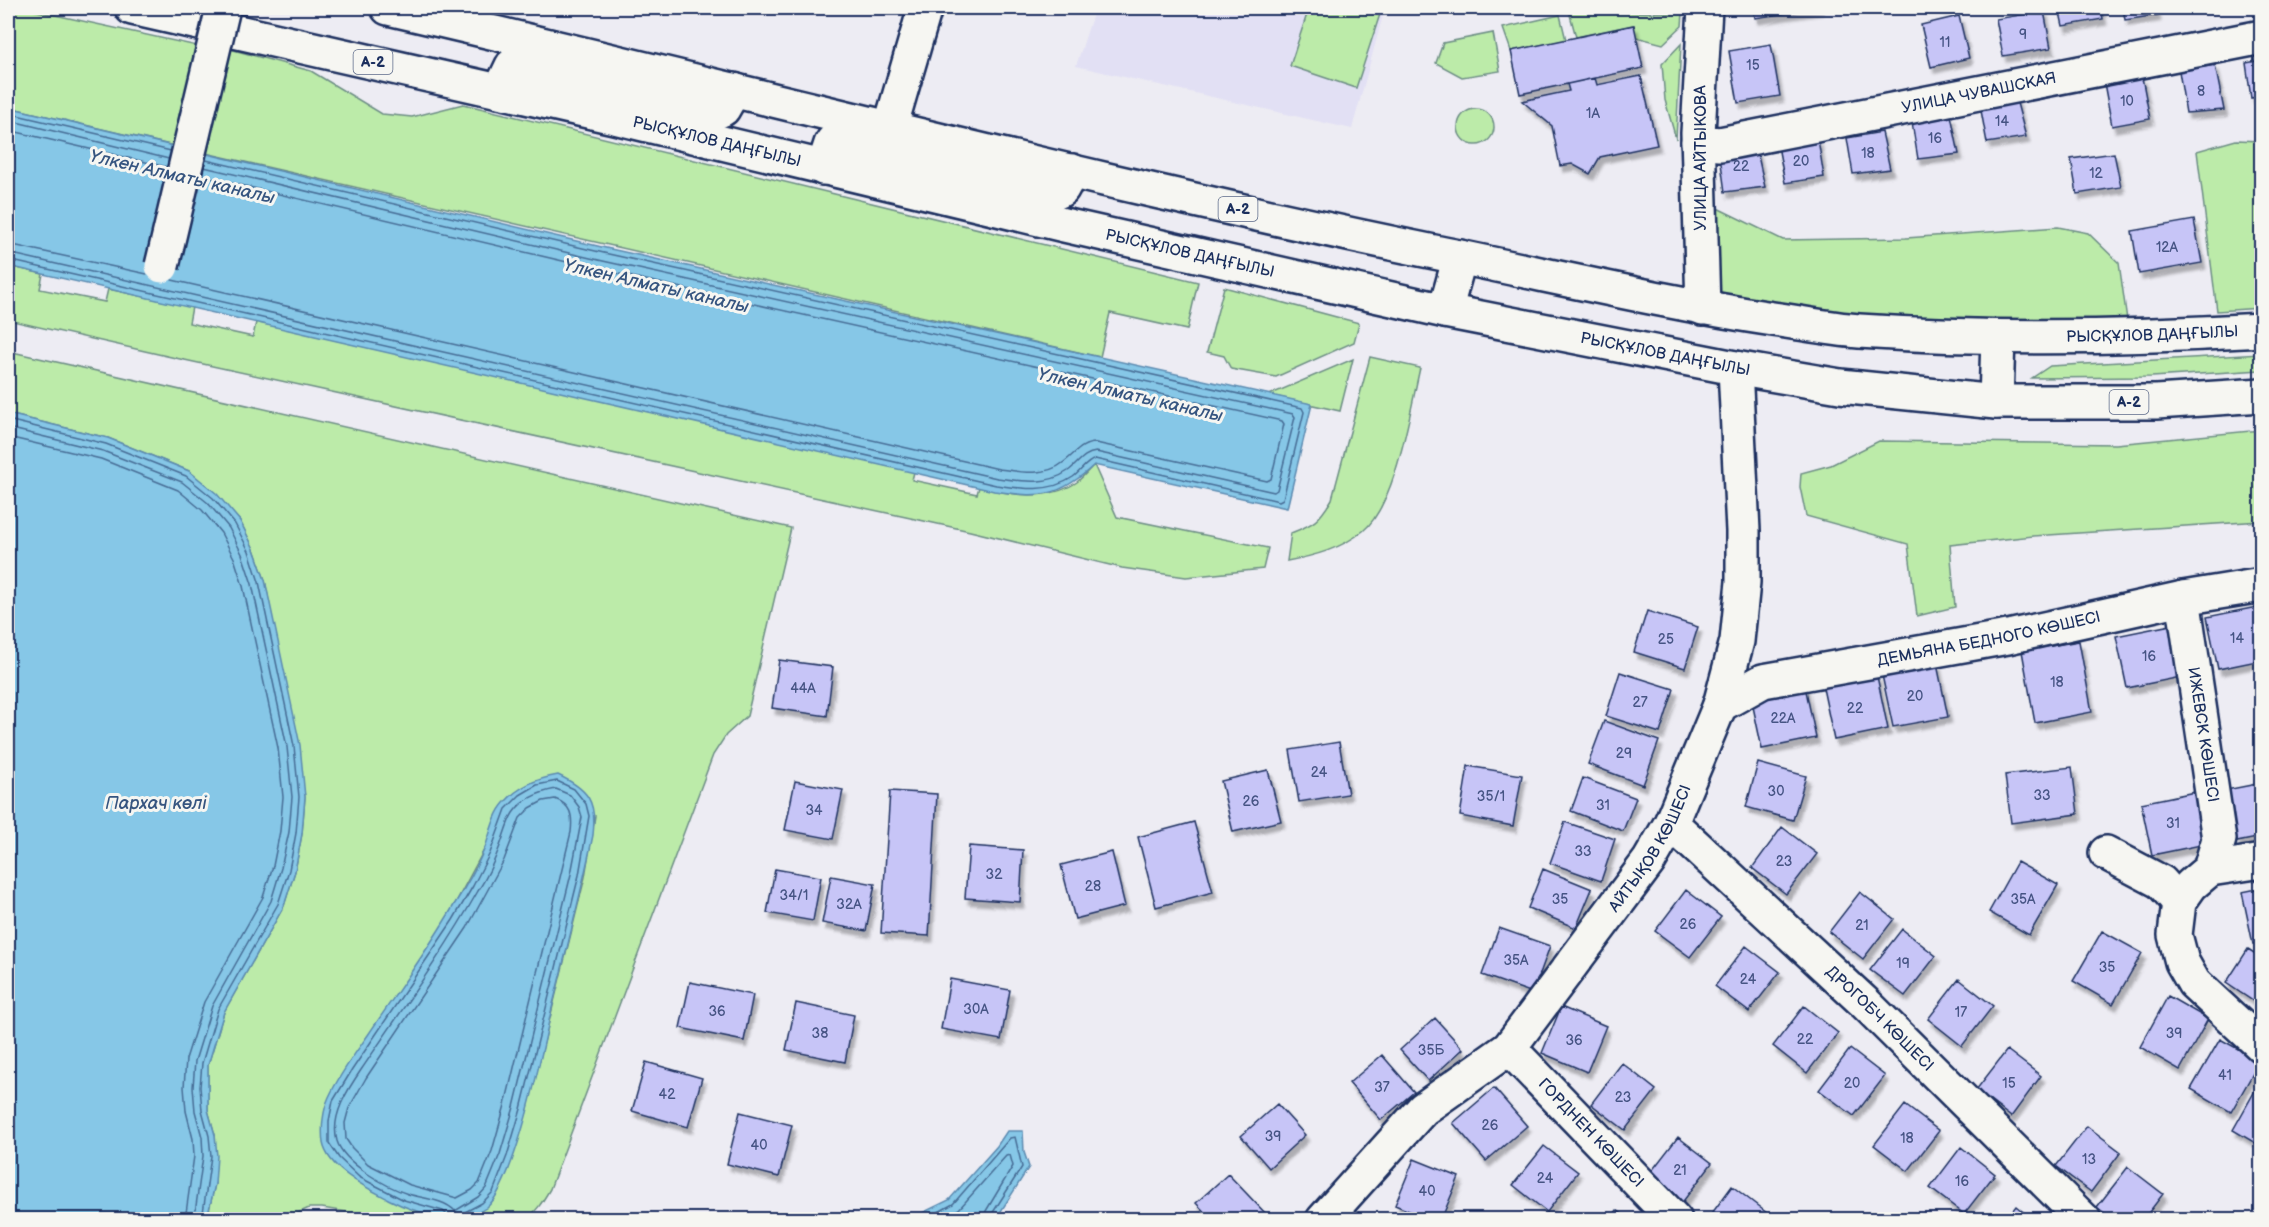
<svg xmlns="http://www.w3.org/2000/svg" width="2269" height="1227" font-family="'Balsamiq Sans',sans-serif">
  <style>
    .built { fill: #e2e0f4 }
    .green { fill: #bceba9; stroke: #6c8d84; stroke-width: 1.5; fill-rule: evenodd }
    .water { fill: #86c7e7; stroke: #5b8ab0; stroke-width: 1.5 }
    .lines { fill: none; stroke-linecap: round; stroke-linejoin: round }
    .shore { stroke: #466c95; stroke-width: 1.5 }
    .building { fill: #c7c5f7; stroke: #1b2f5e; stroke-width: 1.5; filter: url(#shadow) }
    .minor-casing { stroke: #1b2f5e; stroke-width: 38 }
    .major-casing { stroke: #1b2f5e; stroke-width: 38 }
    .minor { stroke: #f6f6f2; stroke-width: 33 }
    .major { stroke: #f6f6f2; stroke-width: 33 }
    .minor-bridge-casing { stroke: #1b2f5e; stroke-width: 38; stroke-linecap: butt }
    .minor-bridge { stroke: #f6f6f2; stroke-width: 33 }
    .labels { text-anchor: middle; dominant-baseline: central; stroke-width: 6; stroke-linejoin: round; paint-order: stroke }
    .number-label { font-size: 14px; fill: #465484 }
    .shield { fill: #f6f6f2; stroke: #5d6b8a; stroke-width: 1.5 }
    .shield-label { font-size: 15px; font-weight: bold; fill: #1b2f5e }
    .street-label { font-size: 16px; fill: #1b2f5e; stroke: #f6f6f2 }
    .water-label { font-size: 18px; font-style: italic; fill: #365580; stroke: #f6f6f2 }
  </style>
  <defs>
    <filter id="shadow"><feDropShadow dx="3.5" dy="6" stdDeviation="1.5" flood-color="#0004"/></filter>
  </defs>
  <rect width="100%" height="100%" fill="#edecf3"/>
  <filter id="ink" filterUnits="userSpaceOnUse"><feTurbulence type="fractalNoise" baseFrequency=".0167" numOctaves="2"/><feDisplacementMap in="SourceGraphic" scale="12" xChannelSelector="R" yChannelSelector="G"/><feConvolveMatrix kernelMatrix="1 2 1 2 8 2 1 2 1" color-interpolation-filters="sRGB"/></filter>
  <g filter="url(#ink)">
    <path class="built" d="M1095,8H1385L1352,129L1076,66Z"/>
    <path class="green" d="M8,8H23L202,47L179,147L8,107Z
      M1309,8H1382L1356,88L1290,66Z
      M1569,11L1683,13L1682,26L1663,44L1636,37L1633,25L1576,37Z
      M1560,15L1566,40L1511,51L1503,28Z
      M1493,33L1500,71L1462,77L1436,63L1443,43Z
      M1681,44L1676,139L1665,100L1662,64Z
      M226,48L311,71L382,114L412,117L463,104L1198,282L1187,330L1110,313L1100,357L201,152Z
      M1458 127a18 18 0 1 1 36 0a18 18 0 1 1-36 0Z
      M2236,140L2261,141V308L2217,311L2197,151Z
      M1709,204L1783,240L1906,238L2058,227L2088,233L2119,263L2127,320L1927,322L1771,307L1718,293Z
      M8,266L43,274L40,289L105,302L108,289L192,307L189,323L253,337L256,322L914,472L912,480L977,494L979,487C1010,495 1048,502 1077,482C1083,477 1088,471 1094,465L1117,517L1268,548L1263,569L1186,577L1122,568L970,531L180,359L8,320Z
      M1224,287L1359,323L1354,342L1276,377L1231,369L1224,356L1207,352Z
      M8,351L791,528L747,716L726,735L713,755L550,1189C543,1201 536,1213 524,1220L389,1219L322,1208H309L298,1213L290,1219H207L215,1184V1135L208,1110V1065L224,1012L284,906L295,871L302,834L305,797L265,580L254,549L240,521L189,471L108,438L8,414ZM595,816L585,877L527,1111L448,917L484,850Z
      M2261,354V370L2152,377L2032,378L2050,366Z
      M1370,357L1420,368C1410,411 1396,504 1363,531C1341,549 1314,556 1287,561L1291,533C1314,524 1319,521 1332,499Z
      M1353,359L1340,411L1269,395Z
      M2261,430V521L2033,536L1950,545L1955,607L1917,616L1908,544L1806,516L1800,487L1801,473L1831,465L1879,441L2116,444Z"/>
    <path class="water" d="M8,107L606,248L1312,404L1287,508L1094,465C1059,498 1040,498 994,491L8,266Z
      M8,414L108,438L189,471L217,494L240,521L254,549L265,580L300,745L305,797L302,834L295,871L284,906L224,1012L208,1065V1110L215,1135L217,1156L215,1184L207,1219H8Z
      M558,775C588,789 597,801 593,835C581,894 566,953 551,1012C542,1052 515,1185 486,1208C459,1227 415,1213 388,1199C367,1188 328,1169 323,1143C321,1128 323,1110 329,1097C339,1075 354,1055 368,1035C397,992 428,950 454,905C465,888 476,869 484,850C490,836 493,815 504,803C519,786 536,779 558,775Z
      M1007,1131H1023L1024,1152L1029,1167L996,1219H910L949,1200L997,1146Z"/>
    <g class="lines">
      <path class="shore" d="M8,113L171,151
        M8,120L169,159
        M8,130L167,167
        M8,244L147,274
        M8,253L997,478C1021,481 1047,486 1068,471C1078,464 1083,453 1096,452L1274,492L1277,490L1295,417L1293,414L603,261L204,167
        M8,260L996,485C1022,489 1050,493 1073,477C1081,471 1086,462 1095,459L1279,501L1283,499L1304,412L1302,408L604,253L206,160
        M172,280L999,469C1020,472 1046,477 1064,462C1075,454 1081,443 1096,443L1267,481L1271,479L1284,424L1282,421L601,270L202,176
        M8,420L106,444L186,476L213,498L235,524L249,551L259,582L294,746L299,797L296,833L289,870L278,904L218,1009L202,1063L200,1087L202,1110L209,1136L211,1156L202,1220
        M8,428L103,451L182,482L208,503L229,528L242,554L252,584L287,747L292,797L289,832L281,868L271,901L212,1006L195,1061L193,1087L195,1111L202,1137L203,1156L194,1220
        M8,437L101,459L178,490L202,510L221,533L234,558L243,586L278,748L283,797L280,831L273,866L263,897L204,1002L186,1059L184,1087L186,1111L193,1139L194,1156L185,1220
        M556,789L570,795L579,807L582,817L571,874L514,1107L500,1154L486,1188L478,1197L455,1211C443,1199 424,1199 408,1194C387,1187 344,1164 337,1141C330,1116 348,1089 361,1070C401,1011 443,953 478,891C487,877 494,862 500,846C504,836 507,822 513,813C523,798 540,792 556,789Z
        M555,799C571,805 573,815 571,832L505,1105L492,1151L479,1183L472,1190L457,1198L410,1185L368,1164L352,1148L346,1139L345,1123L349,1108L366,1078L467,928L504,860L520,818L530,808L543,801Z
        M448,1220L447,1215L443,1211L404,1200L359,1177L339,1158L329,1143V1121L333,1101L352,1070L453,920L473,886L490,853L506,809L520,795L537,785L557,781L574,789L586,804L589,816L579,875L521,1109L507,1156L493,1192L482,1203L465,1212L463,1220
        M924,1220L953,1204L1010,1138L1015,1137L1022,1167L992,1214V1220
        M940,1220L959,1209L1006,1156L1010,1155L1013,1166L986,1211L984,1220"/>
    </g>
    <path class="building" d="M1753,8H1821L1755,18Z
      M2059,8H2101L2103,19L2063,26Z
      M2123,8H2156L2157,15L2125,20Z
      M2044,11L2051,48L2003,56L1996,19Z
      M1959,16L1969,58L1931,67L1921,25Z
      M1634,25L1643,68L1520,94L1511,51Z
      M1771,44L1780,96L1738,103L1729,51Z
      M2262,60V96L2251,98L2246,63Z
      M2215,65L2224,110L2186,113L2179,71Z
      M1641,76L1657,145L1600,157L1590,174L1572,164L1560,166L1552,126L1522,101L1569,91L1567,84L1595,78L1597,85Z
      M2142,77L2150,119L2112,126L2104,83Z
      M2016,99L2026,137L1987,143L1980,105Z
      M1951,115L1959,154L1918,159L1912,122Z
      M1882,132L1890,169L1853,174L1847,138Z
      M1818,139L1824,177L1785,183L1778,146Z
      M1757,151L1765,187L1725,192L1720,156Z
      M2114,153L2121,187L2077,194L2071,159Z
      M2194,220L2202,263L2139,274L2132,231Z
      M2262,606V660L2218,669L2207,617Z
      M1647,611L1698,627L1685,668L1634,652Z
      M2171,625L2181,677L2127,688L2116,636Z
      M2079,641L2092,712L2035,723L2022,651Z
      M779,660L833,667L827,716L772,708Z
      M1937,664L1948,717L1893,727L1882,675Z
      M1620,672L1674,689L1660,733L1606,716Z
      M1877,676L1888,729L1834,740L1823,688Z
      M1805,686L1816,738L1762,749L1751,697Z
      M1604,721L1659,741L1643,785L1588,764Z
      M1339,742L1348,794L1299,802L1290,750Z
      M1758,763L1806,776L1793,820L1746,807Z
      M1468,766L1522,775L1513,826L1460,816Z
      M2072,767L2078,814L2011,823L2005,775Z
      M1268,770L1281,821L1233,832L1221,781Z
      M1583,778L1636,798L1623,831L1571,811Z
      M795,781L843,790L833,839L785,830Z
      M2262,783V837L2237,842L2226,790Z
      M890,791L937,794L929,936L881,933Z
      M2195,792L2206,844L2152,855L2141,803Z
      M1194,822L1213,892L1156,907L1138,837Z
      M1565,822L1615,839L1601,881L1550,863Z
      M1782,827L1817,854L1786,894L1752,868Z
      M969,846L1023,850L1020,902L965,898Z
      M1112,852L1125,906L1075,919L1061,865Z
      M2017,862L2058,885L2029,935L1989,912Z
      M775,869L821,877L813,921L767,913Z
      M1543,869L1592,889L1576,928L1528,908Z
      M831,876L875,884L866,931L822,923Z
      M2262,888V942L2253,944L2242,892Z
      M1686,890L1721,917L1690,957L1655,931Z
      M1860,892L1894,919L1863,959L1829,932Z
      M1499,928L1550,946L1533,993L1482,975Z
      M1902,929L1936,956L1905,996L1870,970Z
      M2102,931L2142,953L2113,1004L2073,981Z
      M1746,946L1780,972L1749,1012L1715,986Z
      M2248,949L2262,958V1007L2226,983Z
      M950,979L1010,990L1001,1040L941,1029Z
      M1959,979L1993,1006L1962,1046L1928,1019Z
      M690,982L753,995L744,1041L680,1028Z
      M2168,996L2208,1019L2180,1070L2140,1047Z
      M796,1003L854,1015L845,1062L786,1050Z
      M1804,1006L1838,1033L1807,1073L1773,1046Z
      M1561,1007L1606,1026L1587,1072L1542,1053Z
      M1435,1018L1463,1049L1428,1081L1400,1050Z
      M2220,1039L2260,1061L2231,1112L2191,1089Z
      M1850,1049L1885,1076L1854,1116L1819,1090Z
      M2007,1050L2041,1076L2011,1117L1976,1090Z
      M1382,1055L1414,1092L1381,1120L1349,1083Z
      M646,1062L702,1078L688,1127L632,1111Z
      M1622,1063L1656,1090L1625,1130L1591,1104Z
      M2261,1080H2262V1147L2233,1130Z
      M1494,1088L1527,1126L1486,1161L1453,1123Z
      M1277,1104L1305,1135L1269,1168L1241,1136Z
      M1905,1105L1939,1131L1908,1171L1874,1145Z
      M740,1112L792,1125L779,1177L727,1164Z
      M2087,1126L2121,1152L2091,1192L2056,1166Z
      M1678,1137L1712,1163L1681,1204L1647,1177Z
      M1544,1146L1578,1172L1547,1212L1513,1185Z
      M1961,1147L1995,1174L1964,1214L1930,1188Z
      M1414,1159L1459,1177L1441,1220H1430L1395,1205Z
      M2128,1167L2163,1194L2143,1220H2113L2097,1207Z
      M1228,1174L1267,1215L1262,1220H1212L1196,1203Z
      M1732,1186L1767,1213L1761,1220H1707Z
      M2016,1206L2033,1220H2005Z
      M1617,1210L1630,1220H1610Z"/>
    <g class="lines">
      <defs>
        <g id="minor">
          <path d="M890,128L925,8"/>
          <path id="s1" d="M1698,142L1720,144L2262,37"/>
          <path d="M1703,308L1698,133L1705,8"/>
          <path id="s2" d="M2183,598L2219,839L2210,869L2191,885L2179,902L2175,935L2182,962L2194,983L2262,1046"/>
          <path id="s3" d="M1720,705L1763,681L2008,637L2183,598L2262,585"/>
          <path id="s4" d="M1671,823L1865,1003L2084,1220"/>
          <path d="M2106,853L2161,882L2179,902"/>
          <path d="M2210,869L2262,861"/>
          <path id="s5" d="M1509,1048L1675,1220"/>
          <path id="s6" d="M1323,1220L1423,1109L1509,1048L1649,861L1671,823L1720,705L1737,641L1743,582V531L1735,368"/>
        </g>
        <g id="major">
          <path id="s7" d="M132,8L614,117L1064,225L1445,311L1735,368L1840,386L1996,402H2156L2262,395"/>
          <path id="s8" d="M388,8C740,89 1090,182 1444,254C1553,276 1662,302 1773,319C1802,323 1830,329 1859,331C1993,340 2127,338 2262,330"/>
          <path d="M500,91L512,66H520L716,112L723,109L734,90"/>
          <path d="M823,168L831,144L833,141L839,140L1057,192L1062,189L1072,171"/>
          <path d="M1445,311L1460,257"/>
          <path d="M1996,402L1998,337"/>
        </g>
      </defs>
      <use href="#minor" class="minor-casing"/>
      <use href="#major" class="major-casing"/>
      <use href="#minor" class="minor"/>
      <use href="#major" class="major"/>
      <defs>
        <path id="minor-bridge" d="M162,266L223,8"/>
      </defs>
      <use href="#minor-bridge" class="minor-bridge-casing"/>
      <use href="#minor-bridge" class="minor-bridge"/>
    </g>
  </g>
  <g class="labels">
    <g class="number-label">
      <text x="2023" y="34">9</text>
      <text x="1945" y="42">11</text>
      <text x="1753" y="65">15</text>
      <text x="2201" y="91">8</text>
      <text x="2127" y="101">10</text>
      <text x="1593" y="113">1А</text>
      <text x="2002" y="121">14</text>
      <text x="1935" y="138">16</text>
      <text x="1868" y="153">18</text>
      <text x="1801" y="161">20</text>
      <text x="1741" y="166">22</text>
      <text x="2096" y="173">12</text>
      <text x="2167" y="247">12А</text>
      <text x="2237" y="638">14</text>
      <text x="1666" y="639">25</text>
      <text x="2149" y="656">16</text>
      <text x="2057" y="682">18</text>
      <text x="803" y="688">44А</text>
      <text x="1915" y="696">20</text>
      <text x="1640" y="702">27</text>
      <text x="1855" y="708">22</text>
      <text x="1783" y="718">22А</text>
      <text x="1624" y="753">29</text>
      <text x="1319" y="772">24</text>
      <text x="1776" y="791">30</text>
      <text x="2042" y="795">33</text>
      <text x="1491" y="796">35/1</text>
      <text x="1251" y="801">26</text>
      <text x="1603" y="805">31</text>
      <text x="814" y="810">34</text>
      <text x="2173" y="823">31</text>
      <text x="1583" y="851">33</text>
      <text x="1784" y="861">23</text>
      <text x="994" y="874">32</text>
      <text x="1093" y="886">28</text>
      <text x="794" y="895">34/1</text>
      <text x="1560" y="899">35</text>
      <text x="2023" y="899">35А</text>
      <text x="849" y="904">32А</text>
      <text x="1688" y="924">26</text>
      <text x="1862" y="925">21</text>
      <text x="1516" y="960">35А</text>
      <text x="1903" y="963">19</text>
      <text x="2107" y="967">35</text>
      <text x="1748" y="979">24</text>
      <text x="976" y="1009">30А</text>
      <text x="717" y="1011">36</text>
      <text x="1961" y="1012">17</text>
      <text x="820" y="1033">38</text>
      <text x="2174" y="1033">39</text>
      <text x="1805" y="1039">22</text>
      <text x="1574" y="1040">36</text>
      <text x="1431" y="1050">35Б</text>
      <text x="2225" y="1075">41</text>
      <text x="1852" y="1083">20</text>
      <text x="2009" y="1083">15</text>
      <text x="1382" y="1087">37</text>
      <text x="667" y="1094">42</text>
      <text x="1623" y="1097">23</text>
      <text x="1490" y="1125">26</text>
      <text x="1273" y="1136">39</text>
      <text x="1907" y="1138">18</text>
      <text x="759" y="1145">40</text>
      <text x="2089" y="1159">13</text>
      <text x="1680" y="1170">21</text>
      <text x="1545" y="1178">24</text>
      <text x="1962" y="1181">16</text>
      <text x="1427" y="1191">40</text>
    </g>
    <g class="shield">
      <rect x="353.5" y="50" width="39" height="24" rx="4.5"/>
      <rect x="1218.5" y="197" width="39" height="24" rx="4.5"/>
      <rect x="2109.5" y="390" width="39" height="24" rx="4.5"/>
    </g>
    <g class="shield-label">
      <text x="373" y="62">A-2</text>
      <text x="1238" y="209">A-2</text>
      <text x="2129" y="402">A-2</text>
    </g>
    <g class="street-label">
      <text stroke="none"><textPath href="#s1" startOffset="286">УЛИЦА ЧУВАШСКАЯ</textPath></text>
      <text stroke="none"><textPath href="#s7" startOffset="600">РЫСҚҰЛОВ ДАҢҒЫЛЫ</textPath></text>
      <text transform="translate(1701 158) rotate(-90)">УЛИЦА АЙТЫКОВА</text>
      <text stroke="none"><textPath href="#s7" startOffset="1086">РЫСҚҰЛОВ ДАҢҒЫЛЫ</textPath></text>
      <text stroke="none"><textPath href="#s8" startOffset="1800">РЫСҚҰЛОВ ДАҢҒЫЛЫ</textPath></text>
      <text stroke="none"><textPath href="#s7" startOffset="1572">РЫСҚҰЛОВ ДАҢҒЫЛЫ</textPath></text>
      <text stroke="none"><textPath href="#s3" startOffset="279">ДЕМЬЯНА БЕДНОГО КӨШЕСІ</textPath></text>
      <text stroke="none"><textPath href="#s2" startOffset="138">ИЖЕВСК КӨШЕСІ</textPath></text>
      <text stroke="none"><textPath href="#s6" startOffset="500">АЙТЫҚОВ КӨШЕСІ</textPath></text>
      <text stroke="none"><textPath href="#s4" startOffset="286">ДРОГОБЧ КӨШЕСІ</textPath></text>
      <text stroke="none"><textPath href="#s5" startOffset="118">ГОРДНЕН КӨШЕСІ</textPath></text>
    </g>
    <g class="water-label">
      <text transform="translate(182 177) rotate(13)">Үлкен Алматы каналы</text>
      <text transform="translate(656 286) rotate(13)">Үлкен Алматы каналы</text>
      <text transform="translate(1130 395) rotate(13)">Үлкен Алматы каналы</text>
      <text x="156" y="803">Пархач көлі</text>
    </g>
  </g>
  <rect width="2269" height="1227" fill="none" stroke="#f6f6f2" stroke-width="30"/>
  <rect x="15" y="15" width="2239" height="1197" fill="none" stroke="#1b2f5e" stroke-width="2" filter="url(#ink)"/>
</svg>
